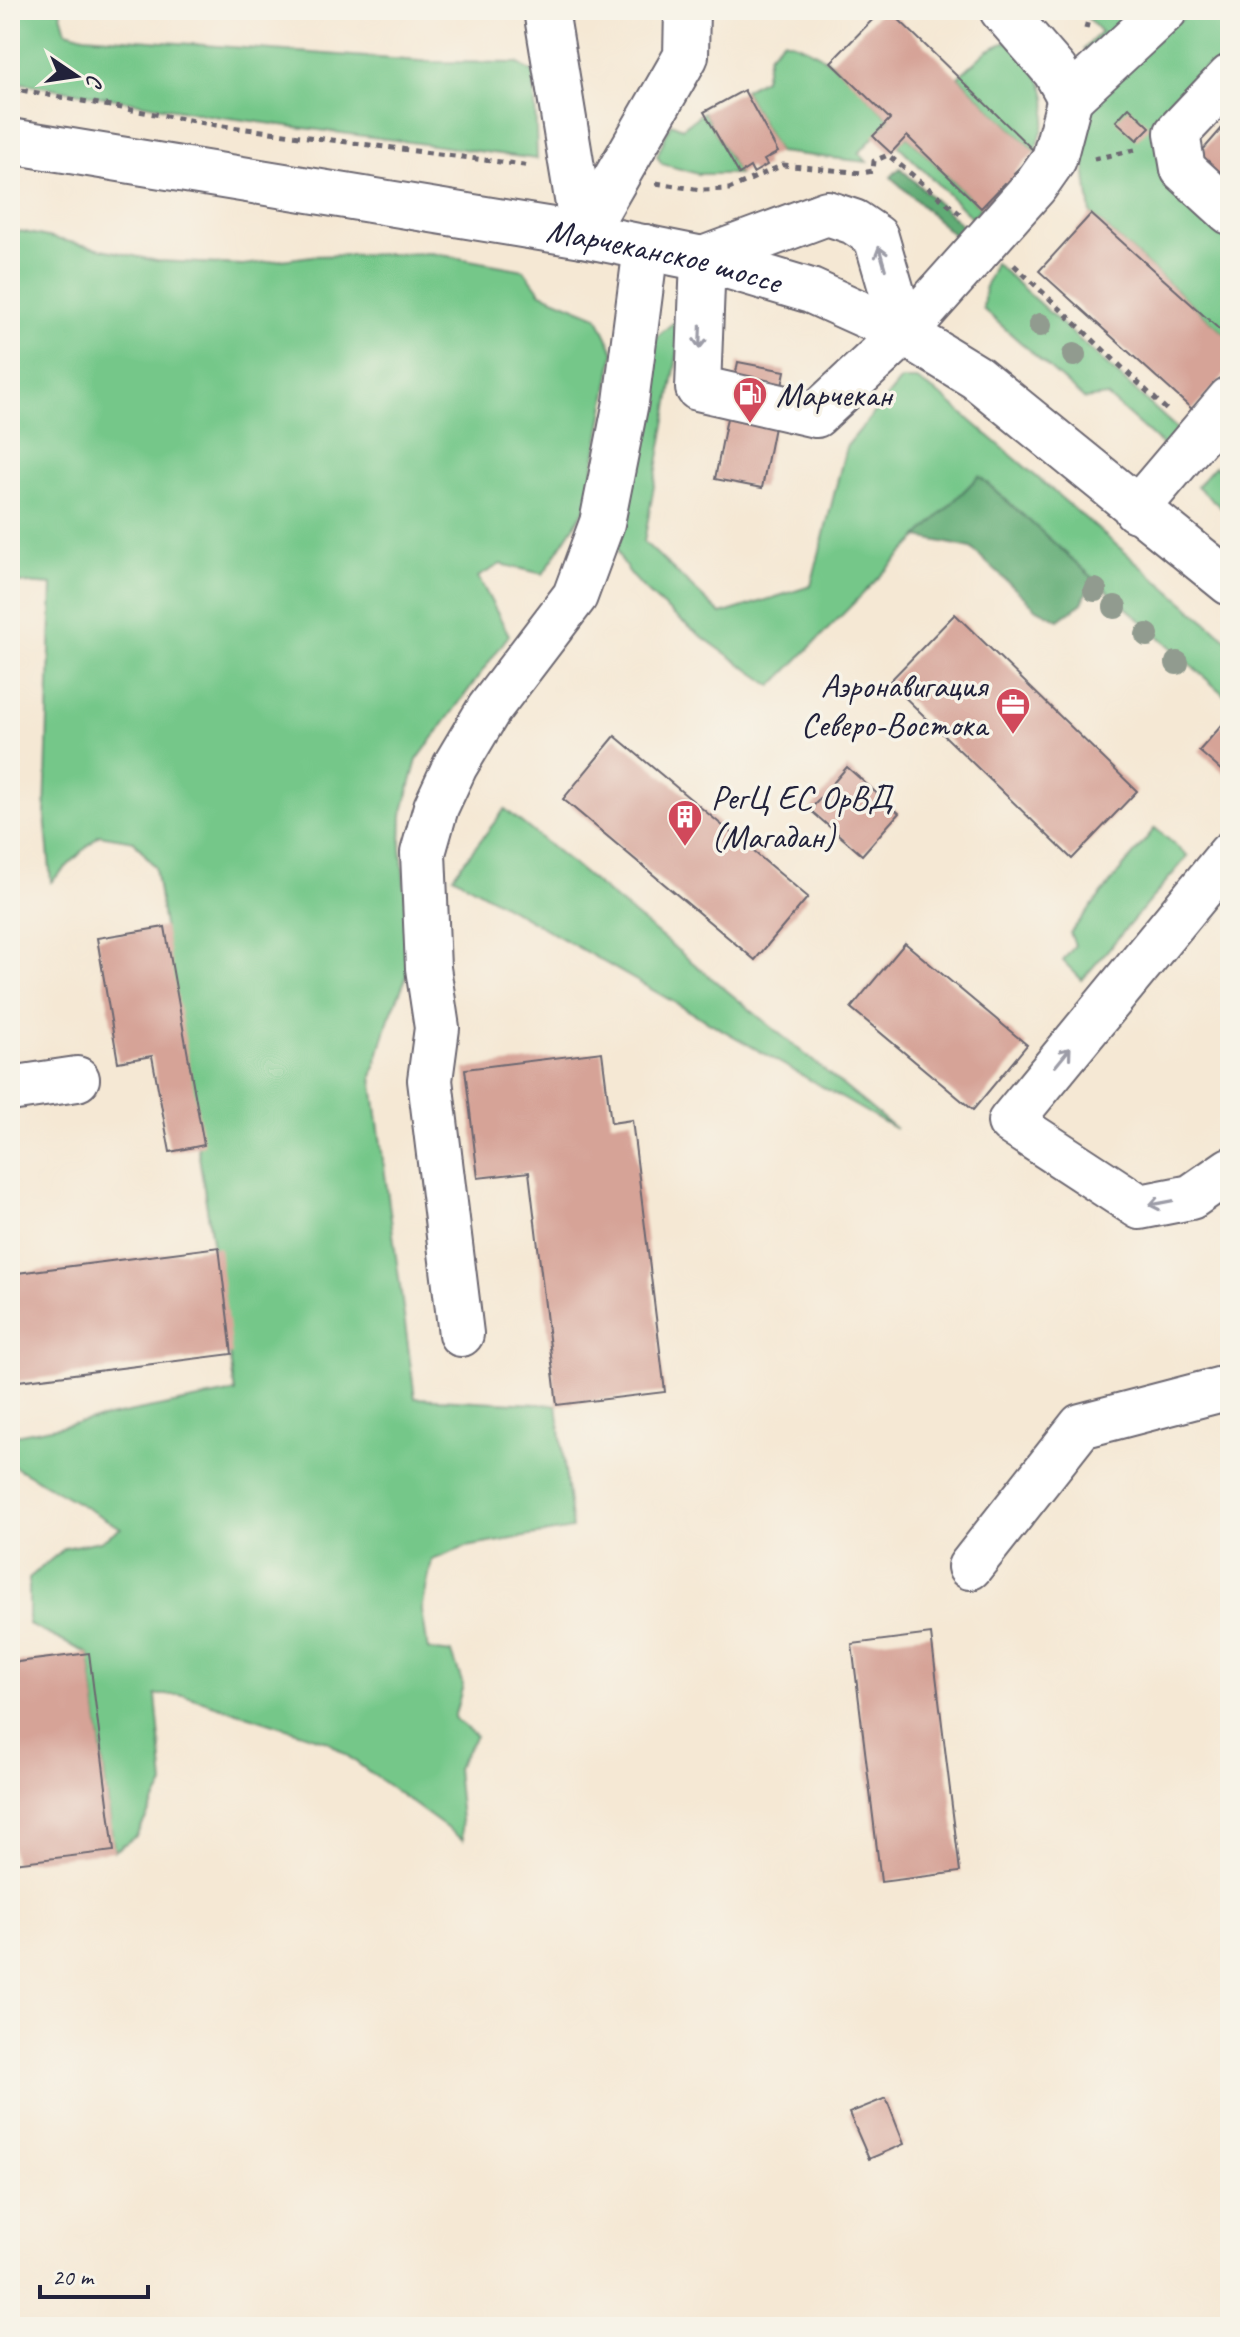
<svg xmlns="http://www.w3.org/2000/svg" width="1240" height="2337" font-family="Caveat,sans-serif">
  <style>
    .green { fill: #75c789; stroke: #4c7462; stroke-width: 2 }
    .forest { fill: #60ac75; stroke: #416758; stroke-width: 2 }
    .building { fill: #d6a397 }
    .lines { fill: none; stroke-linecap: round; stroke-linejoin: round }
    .minor-casing { stroke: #6c6771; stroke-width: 48 }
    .path { stroke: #6c6771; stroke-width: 5; stroke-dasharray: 6 6; stroke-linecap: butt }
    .minor { stroke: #fff; stroke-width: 44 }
    .tree { fill: #919b8f }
    .oneway { stroke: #9c9ca7 }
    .labels { text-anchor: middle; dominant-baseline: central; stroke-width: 7; stroke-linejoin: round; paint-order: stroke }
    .street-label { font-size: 34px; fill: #22223b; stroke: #f7f3e8 }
    .poi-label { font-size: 34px; fill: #22223b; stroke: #f7f3e8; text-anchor: start }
  </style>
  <rect width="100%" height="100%" fill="#f7f3e8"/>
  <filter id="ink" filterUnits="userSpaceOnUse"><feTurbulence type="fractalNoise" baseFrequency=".0125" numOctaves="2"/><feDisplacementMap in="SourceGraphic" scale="16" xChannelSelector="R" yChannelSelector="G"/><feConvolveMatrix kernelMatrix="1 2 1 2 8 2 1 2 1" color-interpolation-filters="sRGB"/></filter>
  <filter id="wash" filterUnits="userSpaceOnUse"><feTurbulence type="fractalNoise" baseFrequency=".006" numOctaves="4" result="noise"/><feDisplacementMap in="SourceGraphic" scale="32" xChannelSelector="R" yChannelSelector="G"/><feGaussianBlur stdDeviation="1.8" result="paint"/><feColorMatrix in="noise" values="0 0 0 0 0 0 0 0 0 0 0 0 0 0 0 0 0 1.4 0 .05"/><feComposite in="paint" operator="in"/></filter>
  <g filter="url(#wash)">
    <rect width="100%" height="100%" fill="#f5e8d4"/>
    <path class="green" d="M10,10H60L66,31L84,36L433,62L517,63L534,73L537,159L214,116L10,81Z
      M1080,10H1142L1091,55L1084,49L1101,32Z
      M1196,10H1230V67L1171,127L1230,225V339L1091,214L1083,153L1076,133L1096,96L1169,28Z
      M783,40C828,49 858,88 890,119L859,153L867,162L778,152L744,90L764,79L769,55Z
      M1008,41C1049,84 1056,95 1035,152L958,77L988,50Z
      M704,112L739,174H698L662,164L657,156L671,123L682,128Z
      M907,136L981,208L972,218L898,145Z
      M20,231L157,261L243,265L312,256L431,253L524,270L541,293L597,316L614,352L587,506L543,574L501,564L478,577L509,635L417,760L402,815L401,847L412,964L389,1018L372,1077L415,1398L557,1405L572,1529L466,1547L432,1560L422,1610L428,1650L452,1653L463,1685L454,1718L476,1736L456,1768L463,1840L327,1741L184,1695H156L164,1785L136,1836L114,1851L89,1654L29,1625V1578L65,1548L100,1541L121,1528L10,1464V1436L235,1392L155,867L134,841L99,835L51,882L45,814L52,585L10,582V236Z
      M995,263L1184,435L1169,451L1107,396L1084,399L983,309L985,287Z
      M674,322L681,335L644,542L721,614L811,586L846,447L901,380H917L943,397L1230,642V700L979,476L772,686C734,658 627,592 617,549L655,338Z
      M1215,466L1230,481V516L1197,486Z
      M505,809L896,1129L453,876Z
      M1155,828L1188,856L1082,980L1063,961L1075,945L1070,933Z"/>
    <path class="forest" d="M900,168L966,229L957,238L891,177Z
      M979,476L1093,578L1082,603L1059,620L1037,609L971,548L918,537Z"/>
    <g id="blocks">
      <path class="building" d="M882,10H889L1035,152L1014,173L1018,177L1010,186L1005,183L981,208L907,136L891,153L878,141L873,136L890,119L831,62Z
        M744,90L778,152L764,160L767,165L753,173L750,167L739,174L704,112Z
        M1129,107L1150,127L1137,140L1116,121Z
        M1230,119V203L1188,167Z
        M1091,214L1230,339V369L1193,410L1039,271Z
        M738,362L785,371L762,488L715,479Z
        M955,614L1137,791L1072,859L889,682Z
        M1230,716V778L1199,751Z
        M615,736L808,897L755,960L563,799Z
        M847,767L899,813L862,855L810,810Z
        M165,927L204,1145L170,1152L152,1056L118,1062L97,938Z
        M905,943L1027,1045L973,1110L851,1008Z
        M602,1052L611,1123L632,1120L665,1392L557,1405L529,1172L478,1178L465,1069Z
        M219,1247L232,1354L10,1382V1274Z
        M931,1634L960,1872L881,1882L852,1644Z
        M89,1653L114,1851L14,1863L10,1828V1663Z
        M886,2098L904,2144L869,2159L849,2113Z"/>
    </g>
  </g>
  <g filter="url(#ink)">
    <use href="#blocks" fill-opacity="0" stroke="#6c6771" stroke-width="2"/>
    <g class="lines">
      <defs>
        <g id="minor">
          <path d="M546,10L583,235"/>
          <path d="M1002,10L1055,71L1070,98L1165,10"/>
          <path d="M1230,77L1177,133L1183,169L1230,212"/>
          <path id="s1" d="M10,141L583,235L703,259L811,291L904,333L976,377L1230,583"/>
          <path d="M583,235L686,56L687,10"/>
          <path d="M904,333L876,237L854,222L827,213L703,259L698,388L816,415L904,333L1035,186L1054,159L1070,98"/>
          <path d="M1136,510L1230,399"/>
          <path d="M1230,854L1010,1122L1140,1207L1191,1197L1230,1170"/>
          <path d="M10,1089L77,1079"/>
          <path d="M461,1334L430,1080L437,1028L428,968L423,853L436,807L455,766L489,709L575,596L602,523L626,402L646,247"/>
          <path d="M970,1567L1081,1426L1230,1387"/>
        </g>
      </defs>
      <use href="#minor" class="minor-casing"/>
      <path class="path" d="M1086,29L1090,10
        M10,88L216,125L531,166
        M1094,159L1139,149
        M656,183L701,190L729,189L783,165L862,173L873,171L874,161L888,155L960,214
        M1014,265L1169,412"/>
      <use href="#minor" class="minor"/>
    </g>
    <g class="tree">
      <circle cx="1040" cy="325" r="12"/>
      <circle cx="1074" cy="355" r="12"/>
      <circle cx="1095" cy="590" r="12"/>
      <circle cx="1115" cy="607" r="12"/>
      <circle cx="1147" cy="635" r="12"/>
      <circle cx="1177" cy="663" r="12"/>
    </g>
    <defs><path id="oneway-shaft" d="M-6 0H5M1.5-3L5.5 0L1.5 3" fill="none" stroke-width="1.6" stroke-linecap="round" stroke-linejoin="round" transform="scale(2)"/></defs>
    <g class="oneway">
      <use href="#oneway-shaft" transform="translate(882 258) rotate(-106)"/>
      <use href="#oneway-shaft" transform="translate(700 337) rotate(92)"/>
      <use href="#oneway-shaft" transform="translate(1063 1057) rotate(-51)"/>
      <use href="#oneway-shaft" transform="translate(1161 1203) rotate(169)"/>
    </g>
  </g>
  <defs>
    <symbol id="fuel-pin" viewBox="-11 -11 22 30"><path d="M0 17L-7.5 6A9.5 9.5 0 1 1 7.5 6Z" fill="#d1495b" stroke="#f7f3e8"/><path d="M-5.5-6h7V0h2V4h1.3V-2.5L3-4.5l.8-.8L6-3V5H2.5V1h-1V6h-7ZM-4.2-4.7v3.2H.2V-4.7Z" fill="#fff"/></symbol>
    <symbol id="office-pin" viewBox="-11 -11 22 30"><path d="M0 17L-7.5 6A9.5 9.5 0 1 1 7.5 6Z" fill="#d1495b" stroke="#f7f3e8"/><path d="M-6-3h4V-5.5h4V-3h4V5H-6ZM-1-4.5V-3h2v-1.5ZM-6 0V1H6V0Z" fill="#fff"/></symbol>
    <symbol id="building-pin" viewBox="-11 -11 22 30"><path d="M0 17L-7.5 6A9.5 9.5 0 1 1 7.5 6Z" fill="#d1495b" stroke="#f7f3e8"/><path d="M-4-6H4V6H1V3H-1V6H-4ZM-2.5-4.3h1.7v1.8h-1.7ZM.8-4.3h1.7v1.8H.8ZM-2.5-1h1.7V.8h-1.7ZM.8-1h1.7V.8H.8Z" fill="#fff"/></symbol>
  </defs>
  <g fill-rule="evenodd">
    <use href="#fuel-pin" x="730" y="374" width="40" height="54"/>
    <use href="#office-pin" x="993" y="685" width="40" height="54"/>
    <use href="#building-pin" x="665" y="797" width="40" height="54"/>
  </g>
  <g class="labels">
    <g class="street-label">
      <text stroke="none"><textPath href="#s1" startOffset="664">Марчеканское шоссе</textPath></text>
    </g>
    <g class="poi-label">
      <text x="776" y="394">Марчекан</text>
      <text x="987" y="685" text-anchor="end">Аэронавигация<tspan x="987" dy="39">Северо-Востока</tspan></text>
      <text x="711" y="797">РегЦ ЕС ОрВД<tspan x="711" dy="39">(Магадан)</tspan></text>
    </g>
  </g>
  <rect width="1240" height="2337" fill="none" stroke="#f7f3e8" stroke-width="40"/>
  <g transform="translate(76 76) rotate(103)" stroke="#f7f3e8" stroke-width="6" paint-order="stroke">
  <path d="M0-6L14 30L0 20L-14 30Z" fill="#22223b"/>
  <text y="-12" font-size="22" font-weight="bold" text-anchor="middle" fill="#22223b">С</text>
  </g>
  <path d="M40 2285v12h108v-12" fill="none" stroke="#22223b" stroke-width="4"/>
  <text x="52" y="2285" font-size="24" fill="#22223b" stroke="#f7f3e8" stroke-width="6" paint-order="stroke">20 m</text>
</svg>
